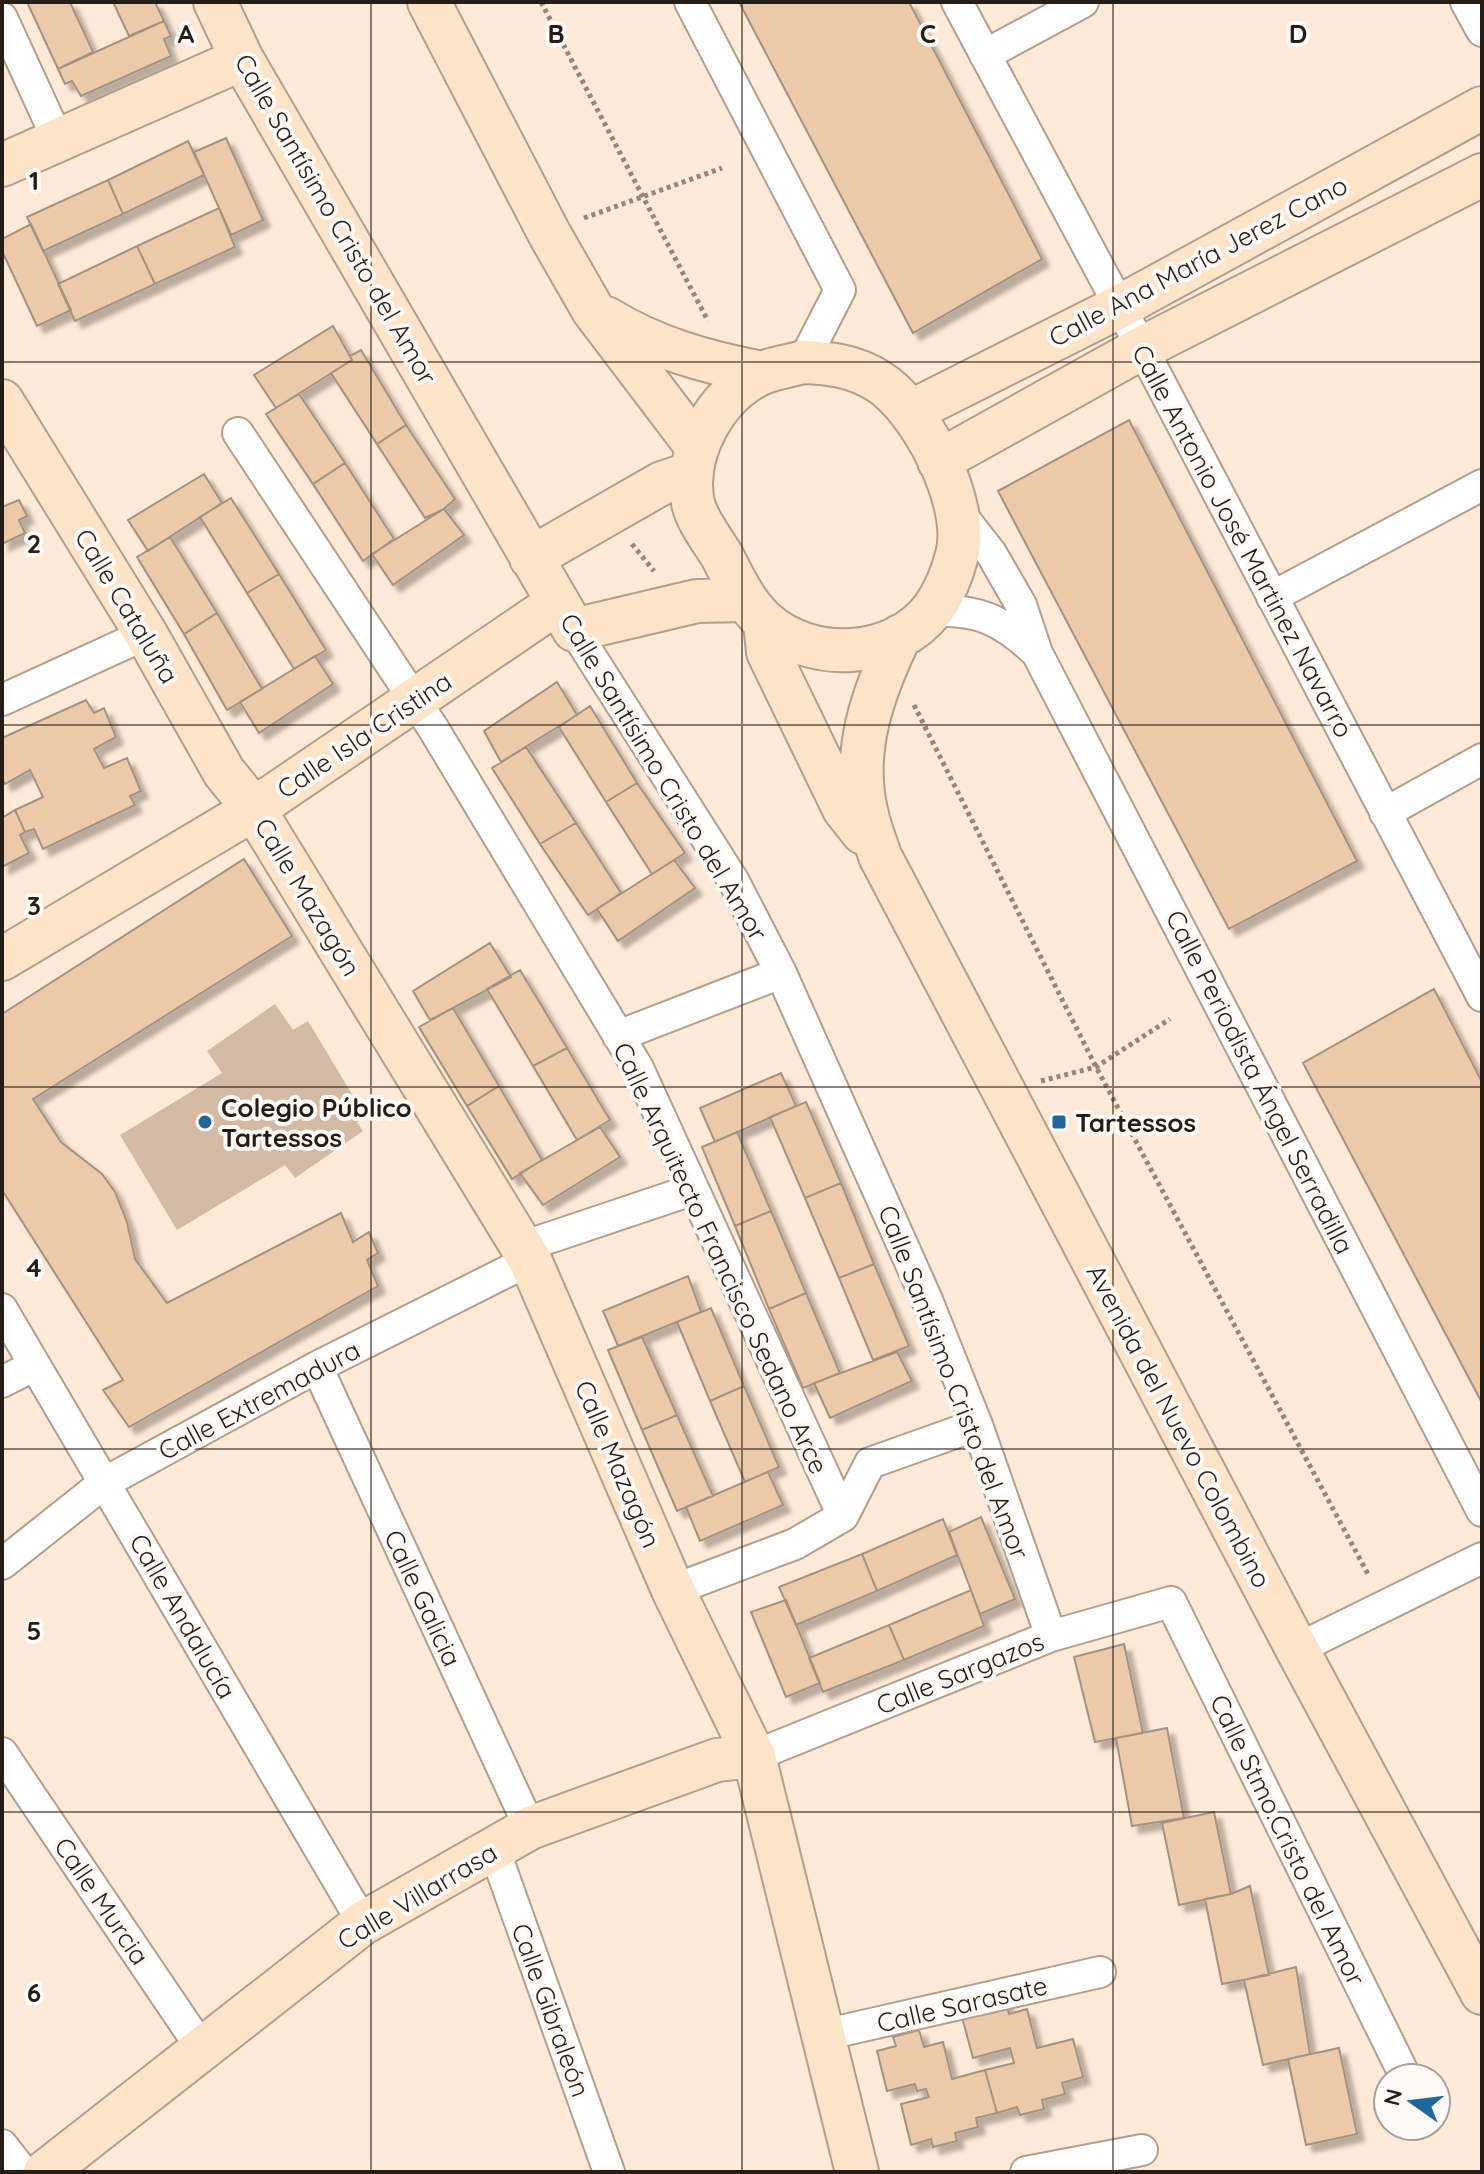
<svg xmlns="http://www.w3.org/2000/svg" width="1484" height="2174" font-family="Quicksand,sans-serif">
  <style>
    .green { fill: #d2baa4 }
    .building { fill: #ecc9a9; stroke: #a49281; stroke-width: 2; filter: url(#shadow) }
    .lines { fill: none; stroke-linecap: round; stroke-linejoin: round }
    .street-casing { stroke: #b19f8e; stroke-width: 34 }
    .secondary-casing { stroke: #b19f8e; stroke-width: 46 }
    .path { stroke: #94867a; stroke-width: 5; stroke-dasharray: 4 4; stroke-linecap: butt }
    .street { stroke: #fff; stroke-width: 30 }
    .secondary { stroke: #fde4c9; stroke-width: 42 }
    .grid { fill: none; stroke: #251e18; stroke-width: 2; stroke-opacity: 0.55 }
    .poi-dot { fill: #1f689b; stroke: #fdf9f6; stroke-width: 3 }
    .labels { text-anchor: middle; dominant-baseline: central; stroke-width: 8; stroke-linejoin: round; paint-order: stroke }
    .street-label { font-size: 26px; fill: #251e18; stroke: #fdf9f6 }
    .poi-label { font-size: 26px; font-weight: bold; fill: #251e18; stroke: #fdf9f6; text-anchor: start }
    .grid-label { font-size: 26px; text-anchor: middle; font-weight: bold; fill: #251e18; stroke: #fdf9f6; stroke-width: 8; stroke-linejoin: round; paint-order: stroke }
  </style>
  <defs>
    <filter id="shadow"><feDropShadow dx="7" dy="7" stdDeviation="2" flood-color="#0004"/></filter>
  </defs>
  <rect width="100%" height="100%" fill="#fde9d7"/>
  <path class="green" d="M275,1004L293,1030L308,1021L365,1116L357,1122L363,1131L295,1178L285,1165L177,1230L120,1135L222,1073L207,1051Z"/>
  <path class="building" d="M27,2H70L93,52L58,69Z
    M113,2H155L164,21L129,36Z
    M739,2H909L1042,259L913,333Z
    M164,21L171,36L164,39L171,56L81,96L72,81L65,84L58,69Z
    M226,138L263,220L231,235L194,152Z
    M188,141L204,175L123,214L108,180Z
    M108,180L123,214L43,251L27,217Z
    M219,208L235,247L155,284L137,246Z
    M31,224L71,310L37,326L2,251V239Z
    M137,246L155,284L75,321L58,284Z
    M333,326L352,360L276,408L254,375Z
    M361,350L406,425L377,444L331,373L352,360L350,356Z
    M299,394L345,463L313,484L266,414Z
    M1129,420L1357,861L1229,929L998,491Z
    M406,425L455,499L444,509L425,518L377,444Z
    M345,463L394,539L363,561L313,484Z
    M204,474L222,503L148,551L128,520Z
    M231,498L279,574L247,593L200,517Z
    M19,500L27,516L19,520L25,533L2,544V507Z
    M444,509L464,535L393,585L372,554Z
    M170,537L217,613L184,634L137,557Z
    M279,574L326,650L294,669L247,593Z
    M217,613L262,689L227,710L184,634Z
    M315,656L333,684L259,733L240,702Z
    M557,682L577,715L501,762L484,731Z
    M86,700L94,713L104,708L116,737L94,749L104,768L127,758L141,791L130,796L135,805L43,849L34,829L25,832L15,810L43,797L30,770L5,784L2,779V738Z
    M590,706L637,783L606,802L559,727Z
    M526,747L576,823L540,844L492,768Z
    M637,783L685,853L652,874L606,802Z
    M15,810L25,832L20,835L29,853L2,867V818Z
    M576,823L621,893L588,915L540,844Z
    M244,859L292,936L33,1099L61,1142L102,1174L115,1192L127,1222L135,1259L167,1303L341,1213L353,1242L369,1232L378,1253L367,1260L378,1286L129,1427L103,1390L123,1380L2,1190V1014Z
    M674,860L695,888L618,941L597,909Z
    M490,943L511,977L430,1020L413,991Z
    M520,970L567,1048L533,1066L487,989Z
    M1434,989L1482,1082V1403L1303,1063Z
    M453,1008L499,1086L467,1106L419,1027Z
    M567,1048L610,1120L577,1140L533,1066Z
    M781,1073L796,1106L715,1142L700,1108Z
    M499,1086L542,1160L512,1179L467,1106Z
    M806,1102L841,1183L805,1198L770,1117Z
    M600,1127L620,1157L543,1205L520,1173Z
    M737,1132L771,1211L735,1226L702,1147Z
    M841,1183L874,1264L839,1278L805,1198Z
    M771,1211L806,1293L769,1309L735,1226Z
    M874,1264L909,1346L873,1360L839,1278Z
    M688,1276L701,1312L618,1346L603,1311Z
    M806,1293L840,1373L803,1388L769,1309Z
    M711,1308L744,1386L710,1401L677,1322Z
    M642,1337L677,1415L642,1430L608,1350Z
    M897,1352L912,1381L830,1418L814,1383Z
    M744,1386L779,1467L745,1482L710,1401Z
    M677,1415L713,1496L677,1511L642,1430Z
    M768,1472L783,1505L700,1541L686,1507Z
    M981,1517L1015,1599L980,1614L949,1532Z
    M943,1519L957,1555L877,1591L862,1554Z
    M862,1554L877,1591L796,1625L779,1587Z
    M971,1590L984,1626L904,1660L889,1625Z
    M786,1600L820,1683L786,1697L751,1612Z
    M889,1625L904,1660L823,1692L809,1658Z
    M1124,1644L1143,1733L1095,1742L1074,1657Z
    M1167,1728L1184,1818L1132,1826L1116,1738Z
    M1214,1812L1231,1894L1179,1905L1162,1823Z
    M1250,1886L1269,1975L1222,1984L1205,1899L1231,1894Z
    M1296,1967L1310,2054L1263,2065L1244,1980Z
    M1004,1997L1009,2014L1027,2009L1037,2048L1073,2039L1083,2077L1062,2083L1065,2094L1042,2100L1044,2109L1020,2115L1017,2107L997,2113L985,2070L1014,2063L1010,2048L973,2058L962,2017Z
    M919,2030L924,2047L943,2042L952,2079L985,2070L997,2113L976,2118L978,2127L955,2133L957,2141L933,2147L931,2139L911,2145L901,2104L929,2097L926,2089L917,2091L915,2084L887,2091L877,2051L896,2046L893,2037Z
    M1339,2048L1357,2134L1306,2145L1288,2059Z"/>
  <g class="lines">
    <defs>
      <path id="street" d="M690,2L840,290L803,362
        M957,2L1142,348L1482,996
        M1466,2L1482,31
        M2,18L58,140
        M985,55L1083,2
        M238,433L433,728L638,1068L843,1516
        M958,511L991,553L1021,605L1037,653L1482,1511
        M1272,597L1482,485
        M932,611C978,609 1002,620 1036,652
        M574,630L733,880L781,973L927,1300L977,1425L1051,1636
        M2,700L146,634
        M1385,813L1482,759
        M618,1036L781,973
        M522,1247L692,1190
        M2,1309L363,1923
        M317,1367L530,1828
        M2,1382L35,1365
        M2,1564L104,1483L317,1367L530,1260
        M673,1590L795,1544L843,1516L870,1463L977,1425
        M1297,1649L1482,1558
        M2,1753L202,2049
        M754,1756L1051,1636L1171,1602L1406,2078
        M494,1849L609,2172
        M823,2035L1100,1972
        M2,2145L23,2172
        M1026,2172L1142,2150"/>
      <path id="secondary" d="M215,2L242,59L574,630L697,601L746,600
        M429,2L550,235L593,310L697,447
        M2,165L242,59
        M606,318C655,348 705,362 762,373
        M803,362C830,363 854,366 878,381C921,407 971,505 957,555C952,575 945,592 933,609C894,660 811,663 765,622C745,604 734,579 722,556C713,541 697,521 693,503C683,453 716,394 762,373C774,368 790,366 803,362Z
        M2,401L146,634L224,772L254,809L530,1260L673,1590L754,1756L857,2172
        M912,411L1119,307L1482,108
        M939,461L1142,348L1482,175
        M531,558L662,483L692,473
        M765,622L768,652L844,809L863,833
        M900,636C873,692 851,752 867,815C870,829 876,843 880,856L1297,1649L1482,1993
        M2,959L254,809L557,603
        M45,2172L363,1923L530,1828L717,1760L754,1756"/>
    </defs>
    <use href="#street" class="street-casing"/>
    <use href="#secondary" class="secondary-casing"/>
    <path class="path" d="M541,2L708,321
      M584,218L722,168
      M632,544L654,571
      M914,705L1096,1067L1369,1576
      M1041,1081L1096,1067L1170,1019"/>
    <use href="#street" class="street"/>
    <use href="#secondary" class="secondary"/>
  </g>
  <path class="grid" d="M371,2V2172M742,2V2172M1113,2V2172M2,362H1482M2,725H1482M2,1087H1482M2,1449H1482M2,1812H1482"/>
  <g class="poi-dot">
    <circle cx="205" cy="1122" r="8"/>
    <rect x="1051" y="1114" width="16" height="16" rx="4"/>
  </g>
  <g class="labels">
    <g class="street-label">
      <text transform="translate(336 219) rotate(60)">Calle Santísimo Cristo del Amor</text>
      <text transform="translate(1198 261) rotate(-28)">Calle Ana María Jerez Cano</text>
      <text transform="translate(1243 541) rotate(62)">Calle Antonio José Martinez Navarro</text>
      <text transform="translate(127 606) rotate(59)">Calle Cataluña</text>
      <text transform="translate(364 735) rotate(-34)">Calle Isla Cristina</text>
      <text transform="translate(664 777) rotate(59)">Calle Santísimo Cristo del Amor</text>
      <text transform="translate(308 897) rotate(59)">Calle Mazagón</text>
      <text transform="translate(1260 1082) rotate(63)">Calle Periodista Ángel Serradilla</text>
      <text transform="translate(721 1258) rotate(65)">Calle Arquitecto Francisco Sedano Arce</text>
      <text transform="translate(954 1382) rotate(69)">Calle Santísimo Cristo del Amor</text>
      <text transform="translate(259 1400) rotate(-28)">Calle Extremadura</text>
      <text transform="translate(1179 1426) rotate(62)">Avenida del Nuevo Colombino</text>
      <text transform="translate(618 1464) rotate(67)">Calle Mazagón</text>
      <text transform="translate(423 1598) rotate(65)">Calle Galicia</text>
      <text transform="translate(183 1616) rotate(60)">Calle Andalucía</text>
      <text transform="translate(960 1673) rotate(-22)">Calle Sargazos</text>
      <text transform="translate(1288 1840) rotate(64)">Calle Stmo.Cristo del Amor</text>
      <text transform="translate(417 1896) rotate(-31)">Calle Villarrasa</text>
      <text transform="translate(102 1901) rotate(56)">Calle Murcia</text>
      <text transform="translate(962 2004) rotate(-13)">Calle Sarasate</text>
      <text transform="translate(551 2010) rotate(70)">Calle Gibraleón</text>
    </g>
    <g class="poi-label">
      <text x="221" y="1107">Colegio Público<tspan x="221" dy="30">Tartessos</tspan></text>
      <text x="1075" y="1122">Tartessos</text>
    </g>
  </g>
  <g class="grid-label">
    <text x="186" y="43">A</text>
    <text x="556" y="43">B</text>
    <text x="928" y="43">C</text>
    <text x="1298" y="43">D</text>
    <text x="34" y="190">1</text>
    <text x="34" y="553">2</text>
    <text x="34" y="915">3</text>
    <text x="34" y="1277">4</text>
    <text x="34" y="1640">5</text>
    <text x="34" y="2002">6</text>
  </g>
  <rect width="1484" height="2174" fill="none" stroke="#251e18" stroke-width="8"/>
  <g transform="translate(1412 2102) rotate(284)"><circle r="38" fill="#fdf9f6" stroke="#a7a19d" stroke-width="2"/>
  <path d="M0-6L14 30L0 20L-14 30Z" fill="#1f689b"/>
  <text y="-12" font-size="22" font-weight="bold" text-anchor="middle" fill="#251e18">N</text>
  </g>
</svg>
